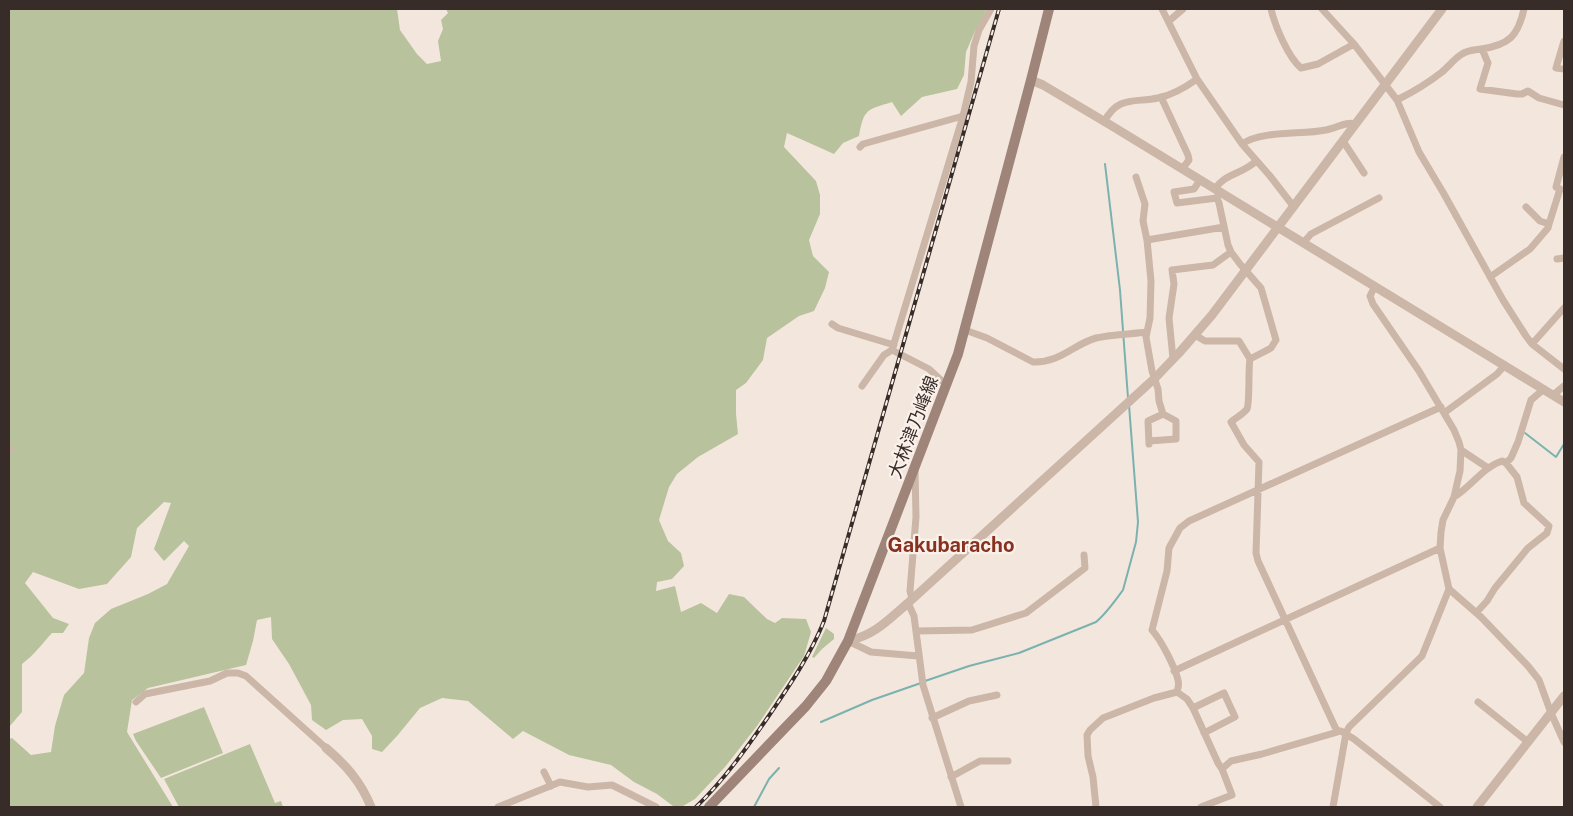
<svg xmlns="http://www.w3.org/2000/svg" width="1573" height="816" font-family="'Public Sans','Noto Sans JP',sans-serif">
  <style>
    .green { fill: #b8c29c }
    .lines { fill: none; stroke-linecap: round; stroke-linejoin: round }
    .stream { stroke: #7bb1af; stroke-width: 2 }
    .minor { stroke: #cbb6a8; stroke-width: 7 }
    .tertiary { stroke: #cbb6a8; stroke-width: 9 }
    .secondary { stroke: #9f847a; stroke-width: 10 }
    .rail-casing { stroke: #382c29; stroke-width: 4 }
    .rail { stroke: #faf1ea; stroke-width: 2; stroke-dasharray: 5.5; stroke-linecap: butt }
    .labels { text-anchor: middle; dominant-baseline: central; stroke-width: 4.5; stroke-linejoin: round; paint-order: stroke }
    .street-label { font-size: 18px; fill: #382c29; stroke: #faf1ea }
    .quarter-label { font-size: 20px; font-weight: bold; fill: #893120; stroke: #faf1ea }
  </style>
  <rect width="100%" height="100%" fill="#f3e7dd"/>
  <path class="green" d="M9,9H397L400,30L417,54L427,64L441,61L438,41L443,29L441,20L448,13L446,9H987L975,31L966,52L964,75L957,89L922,97L901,116L892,102C867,110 864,108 859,136L843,143L834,154L787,133L784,147L816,181L820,195V214L809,240L813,256L829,272L825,288L814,311L799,316L767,338L763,360L746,383L736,390V414L738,434L698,457L677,474L669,487L659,520L668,541L681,553L684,566L672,579L657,582L656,591L675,586L681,612L701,603L717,613L729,594L744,597L767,619L775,623L782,618L806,619L811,632L804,656L757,726L725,767L695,799L683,806H673L657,794L634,782L611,765L569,755L523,731L513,739L468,701L442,698L420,708L397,736L382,752L372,749V736L362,719L343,720L326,730L312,720L311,705L289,664L272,639L271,617L257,620L253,641L246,665L148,688L132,700L127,732L173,807H9V739L12,738L31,755L51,752L55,726L64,695L84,673L89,638L95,623L111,609L148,594L167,584L189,546L184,541L164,561L154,549L171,503L164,502L137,528L131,557L107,584L79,589L33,572L25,583L53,618L69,624L63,633H52C41,645 35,654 22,664V712L9,727Z
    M826,628L834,634V639L822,649L814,658L812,657Z
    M204,707L223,753L161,778L136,741L133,734Z
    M250,744L275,803L281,801L283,807H179L164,779Z"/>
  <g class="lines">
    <path class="stream" d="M1105,164L1120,290L1128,398
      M1525,433L1556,457L1564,444
      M925,681L969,666L1019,653L1096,622C1106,614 1115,601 1123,590L1136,542L1138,522L1129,405
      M821,722L872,700L921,683
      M754,807L769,779L779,768"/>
    <path class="minor" d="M1162,9L1197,79L1242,144L1270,176L1294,207
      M1271,9C1275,26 1288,57 1301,68L1318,64L1354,44
      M1322,9L1354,44L1397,100L1419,152L1444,194L1503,300L1526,336L1532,344L1564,369
      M1169,21L1183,9
      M1564,41L1556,68L1564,69
      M1482,49L1488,63L1480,89L1517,94H1522L1528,91L1539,98L1564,105
      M1161,97L1188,155L1189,160L1182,169
      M1397,100C1413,92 1428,83 1442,72C1449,66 1455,58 1462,54C1468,50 1474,50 1481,49C1509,45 1518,36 1524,9
      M1104,122C1118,95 1135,103 1158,98C1172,95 1186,87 1197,79
      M1343,141L1364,173
      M1242,144C1262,130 1302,135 1326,130C1337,128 1346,121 1356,124
      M860,147L863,144L963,116
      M1136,177L1145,204L1143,221L1147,240L1151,281L1150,318L1146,337L1152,371L1158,389L1159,401L1163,414L1176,421V439L1149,441
      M1200,180L1194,189L1174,192L1177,203L1217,198L1218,195
      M1215,189C1225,173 1243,174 1256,161
      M1217,198L1219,203L1228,245L1231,252L1240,264L1261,288L1276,340L1271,348L1250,359C1248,370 1250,402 1247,409C1243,414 1236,418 1231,422L1244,445L1259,462L1256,553L1258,561L1335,727L1338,731
      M1549,224L1560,189L1556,187L1564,157
      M1147,240L1224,227
      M1303,243L1311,234L1379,198
      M1557,259L1564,258
      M1490,277L1530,249L1548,228L1549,224L1540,221L1526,207
      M1375,286L1370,296L1373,304L1419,371L1454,430L1459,442L1461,450L1460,471L1454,497L1443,520L1441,532L1440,548L1449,589L1481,617L1528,666L1539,680L1551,713L1564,742
      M832,324L838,328L894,345
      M965,330L987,338L1033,362C1060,363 1074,344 1096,338C1108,335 1132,334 1147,332
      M1195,335L1205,341H1239L1250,359
      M1532,344L1564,308
      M1173,359L1169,318L1174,284L1172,270L1213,265L1231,252
      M947,383L942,381L929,369L892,350L963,116L971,82L974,46L979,30L991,9
      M862,386L884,355L892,350
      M1553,395L1564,386
      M1444,413L1497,374L1505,365
      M1149,444L1148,421L1163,414
      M9,450L10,449
      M1461,450L1488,468
      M1506,463L1511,458L1518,442L1531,400L1544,389
      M1454,497C1471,487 1483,467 1502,461L1506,463L1517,477L1524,503L1549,526L1547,533L1528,548L1495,588L1487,601L1476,613
      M912,599L910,591L916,517L915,470
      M908,603L914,616L923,685L961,807
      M917,631L972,630L1026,613L1085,568L1084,555
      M848,641L871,652L918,656
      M1174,671L1440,548
      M1177,692C1178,689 1179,684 1178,680C1175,667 1161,640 1152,630L1167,571L1169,548L1180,528L1189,521L1441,407
      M136,702L145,694L210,681L227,673H238L246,676L326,748
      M1478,702L1528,742
      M1193,708L1224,693L1235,717L1204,733
      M932,718L969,701L997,695
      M1222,769L1231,761L1262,754L1341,731L1354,739L1440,807
      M544,772L551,786
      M951,777L980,761H1008
      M498,807L560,782L588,787L612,785L656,807
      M1096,807L1093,777L1088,756L1087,735L1090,730L1103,718L1154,698L1177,692L1187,699L1193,708L1218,763L1222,769L1232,795L1201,807
      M1333,807L1346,733L1349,727L1422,656L1449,589"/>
    <path class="tertiary" d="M1031,80L1043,85L1112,126L1564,402
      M848,641C875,635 888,620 908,603L1155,378L1179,353L1212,315L1442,9
      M326,748C346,765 361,782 371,807
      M1477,807L1564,696"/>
    <path class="secondary" d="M709,807L806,706L826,681L848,641L958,354L1031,80L1049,9"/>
    <defs>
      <path id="rail" d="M696,807C724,780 746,749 768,717C789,686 810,656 824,621L999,9"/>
    </defs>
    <use href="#rail" class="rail-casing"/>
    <use href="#rail" class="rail"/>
  </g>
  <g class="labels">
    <g class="street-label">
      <text transform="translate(913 427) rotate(-69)">大林津乃峰線</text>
    </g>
    <g class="quarter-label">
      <text x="951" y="545">Gakubaracho</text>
    </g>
  </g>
  <rect width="1573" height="816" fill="none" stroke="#382c29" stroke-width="20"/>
</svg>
